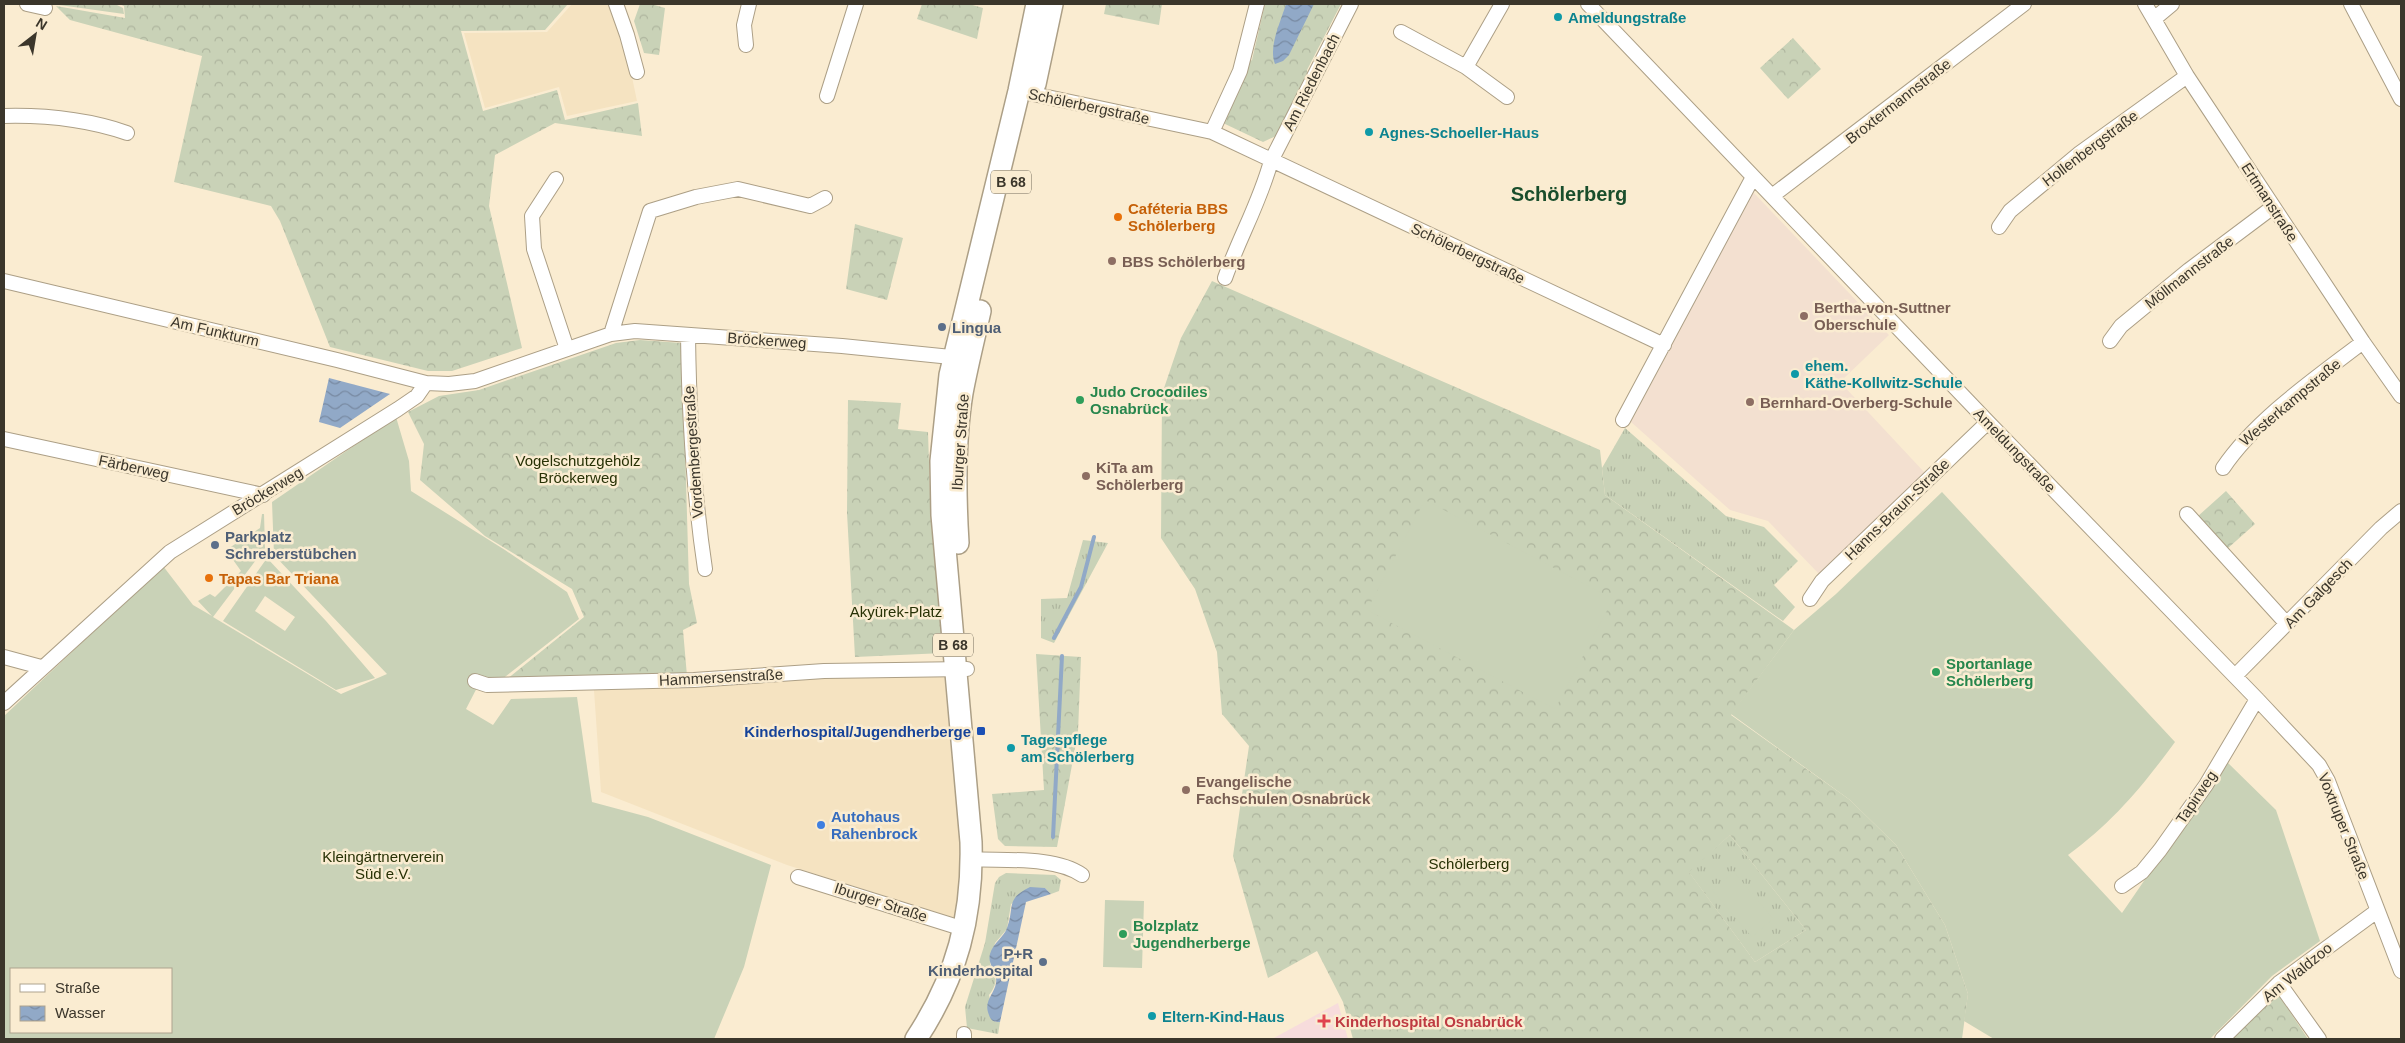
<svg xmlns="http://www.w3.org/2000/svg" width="2405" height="1043" font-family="Arial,sans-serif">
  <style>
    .built { fill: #f5e3c1 }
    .education { fill: #f3e0d0 }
    .medical { fill: #f7dcdc }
    .grass { fill: url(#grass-tufts) }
    .forest { fill: url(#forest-crowns); fill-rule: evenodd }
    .garden { fill: #c9d2b7; fill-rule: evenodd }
    .water { fill: url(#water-waves) }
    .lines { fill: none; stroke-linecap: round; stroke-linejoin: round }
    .stream { stroke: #91a9c7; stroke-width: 4 }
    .street-casing { stroke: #ac9f86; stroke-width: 16 }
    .primary-casing { stroke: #ac9f86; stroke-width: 24 }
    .street { stroke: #fff; stroke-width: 14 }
    .primary { stroke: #fff; stroke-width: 21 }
    .culture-dot { fill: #0f9aa8; stroke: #faecd1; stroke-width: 2 }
    .food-dot { fill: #e8710a; stroke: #faecd1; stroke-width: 2 }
    .education-dot { fill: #8d6e63; stroke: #faecd1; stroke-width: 2 }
    .service-dot { fill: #5c6f8a; stroke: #faecd1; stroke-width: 2 }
    .leisure-dot { fill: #2e9e5b; stroke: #faecd1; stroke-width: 2 }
    .transit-dot { fill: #1a4fb4; stroke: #faecd1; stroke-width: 2 }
    .shop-dot { fill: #3f7fe0; stroke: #faecd1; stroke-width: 2 }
    .health-dot { fill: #e0444e; stroke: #faecd1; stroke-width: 2 }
    .labels { text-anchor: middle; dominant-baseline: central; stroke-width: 5; stroke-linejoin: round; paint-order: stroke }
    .shield { fill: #faecd1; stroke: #746d5d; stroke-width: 1 }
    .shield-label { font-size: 14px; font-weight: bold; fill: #3b362b }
    .culture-label { font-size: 15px; font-weight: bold; fill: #0d838f; stroke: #faecd1; text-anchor: start }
    .street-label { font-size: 15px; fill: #3b362b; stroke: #faecd1 }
    .food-label { font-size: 15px; font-weight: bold; fill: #c56008; stroke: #faecd1; text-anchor: start }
    .education-label { font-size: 15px; font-weight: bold; fill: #785e54; stroke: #faecd1; text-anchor: start }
    .service-label { font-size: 15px; font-weight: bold; fill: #4e5e75; stroke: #faecd1; text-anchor: start }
    .leisure-label { font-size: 15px; font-weight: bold; fill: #27864d; stroke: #faecd1; text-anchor: start }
    .park-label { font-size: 15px; fill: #273105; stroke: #faecd1 }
    .transit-label { font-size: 15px; font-weight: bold; fill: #164399; stroke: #faecd1; text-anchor: end }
    .shop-label { font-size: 15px; font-weight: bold; fill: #366cbe; stroke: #faecd1; text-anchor: start }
    .health-label { font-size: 15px; font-weight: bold; fill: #be3a42; stroke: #faecd1; text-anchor: start }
    .district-label { font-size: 20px; font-weight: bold; fill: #194e2c; stroke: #faecd1 }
  </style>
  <defs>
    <pattern id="grass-tufts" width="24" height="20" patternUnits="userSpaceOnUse" patternTransform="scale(1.25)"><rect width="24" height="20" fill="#c9d2b7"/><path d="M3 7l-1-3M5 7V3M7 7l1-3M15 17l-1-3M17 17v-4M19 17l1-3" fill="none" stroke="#aeb59e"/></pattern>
    <pattern id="forest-crowns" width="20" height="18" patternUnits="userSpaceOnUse" patternTransform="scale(1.25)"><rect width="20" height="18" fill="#c9d2b7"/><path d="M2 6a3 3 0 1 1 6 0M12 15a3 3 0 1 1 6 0" fill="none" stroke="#aeb59e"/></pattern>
    <pattern id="water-waves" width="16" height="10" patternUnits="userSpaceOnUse" patternTransform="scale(1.25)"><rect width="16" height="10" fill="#91a9c7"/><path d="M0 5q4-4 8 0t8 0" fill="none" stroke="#788aa2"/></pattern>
  </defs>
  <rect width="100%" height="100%" fill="#faecd1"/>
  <path class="built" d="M572,4H609L623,34L637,101L567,116L559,87L485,108L464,33L547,32Z
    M944,674L961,858L955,918L787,865L601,792L594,690L824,677Z"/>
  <path class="education" d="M1753,192L1889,335L1840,382L1925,473L1820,575L1768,521L1730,510L1631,422Z"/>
  <path class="medical" d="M1338,1003L1348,1039H1272Z"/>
  <path class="grass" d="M1625,428L1726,516L1764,527L1798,561L1774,585L1795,607L1783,621L1605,495L1602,468Z
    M1083,540L1108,543L1054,643L1041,638V599L1067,598Z
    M1730,835L1806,930L1755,962L1688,871Z
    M1006,873L1055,875L1061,880L1059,891L1051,894L1045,888L1011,904L1007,929L995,943L990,964C997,977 998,983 989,995L995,1022H1000L998,1034L967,1028L965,1007L985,943L995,883L999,877Z"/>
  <path class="forest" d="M52,4H115L123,8L124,14Z
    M119,4H568L545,30L461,31L483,111L557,90L565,120L638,103L642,136L555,123L495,155L489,206L522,348L452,371H428L330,347L280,221L271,206L174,182L202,56L70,20L56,6L125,18L124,6Z
    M640,4H651L665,8L659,55L644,53L634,21Z
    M922,4H969L983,8L977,39L917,19Z
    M1106,4H1162L1159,25L1104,14Z
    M1265,4H1341L1307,70L1308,77L1276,136L1263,142L1223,123L1246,64L1252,60Z
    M1793,38L1821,69L1788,99L1760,68Z
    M855,224L903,238L887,300L846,289Z
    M1212,281L1600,450L1605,495L1794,630L1731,715L1850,800L1896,845L1945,925L1968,994L1962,1039H1353L1343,1002L1317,951L1268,978L1233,856L1249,746L1222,714L1217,652L1195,589L1161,538L1162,394L1181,338ZM1730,835L1806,930L1755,962L1689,872Z
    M640,340L682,343L689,584L697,623L683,630L687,676L507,679L584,617L572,589L485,536L420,480L424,444L408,412L439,396L479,390L616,343Z
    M848,400L901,403L898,429L928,432L931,524L944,653L855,657L847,513Z
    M2226,491L2255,524L2227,549L2197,517Z
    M1036,654L1081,657L1078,732L1057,847L1005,846L998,839L992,794L1044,790Z
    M2274,988L2308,1039H2222Z"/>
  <path class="garden" d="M396,417L409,461L411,491L505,550L567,592L579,619L501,680L482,678L466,709L493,725L511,699L577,697L592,802L648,817L771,865L744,967L714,1039H4V716L163,566L193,605L212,616L198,601L210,594L215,597L241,571L226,550L260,528L262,514H264L265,548L213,617L341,694L387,674L274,555L272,502ZM11,969H171V1032H11Z
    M1942,492L2175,742C2142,787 2113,822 2068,855L2122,913L2226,761L2276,810L2320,941L2272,976L2210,1039H1994L1964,1021L1968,994L1945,925L1896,845L1850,800L1731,714L1794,630L1836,594Z
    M1425,500L1613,599L1555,709L1367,610Z
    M267,558L326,621L375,678L336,690L223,621ZM265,596L295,617L285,631L255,611Z
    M1734,872L1773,919L1752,937L1712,890Z
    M1105,900L1144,901L1142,968L1103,967Z"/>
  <path class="water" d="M1286,4H1314L1289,55L1283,61L1275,64C1268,47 1281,21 1286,4Z
    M329,378L390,394L340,428L319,422Z
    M1030,887L1045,888L1051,894L1026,902L1000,1022C994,1022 991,1021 989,1015C983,1001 994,995 996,983C998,972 987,965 990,954C993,943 1004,937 1007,928C1015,907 1005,899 1030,887Z"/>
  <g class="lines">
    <path class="stream" d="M1054,638L1081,587L1094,537
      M1053,837L1062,656"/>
    <defs>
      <path id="street" d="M27,4L45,8
        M616,4L627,35L637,72
        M1588,4L1988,422L2257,699L2319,765L2328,781L2401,971
        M2145,4L2187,76L2363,342L2401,396
        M2351,4L2401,99
        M2154,19L2172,4
        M1401,32L1466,67L1507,97
        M746,45L744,25L749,4
        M1466,67L1502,4
        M1019,91L1212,132L1664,345
        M827,96L856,4
        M4,116C44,115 89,120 127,133
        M1212,132L1240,71L1257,4
        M556,179L532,216L534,249L567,349
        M1772,196L2024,4
        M1999,227L2010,211L2080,153L2187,76
        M1225,278C1239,238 1260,202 1271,161L1351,4
        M4,281L337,360L426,383L449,384L475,381L611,334L635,331L842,346L961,358
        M611,334L650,211L696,197L738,189L810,206L825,198
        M688,335C689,415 693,489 705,569
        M2110,341L2121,326L2189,270L2273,207
        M1623,420L1753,177
        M4,439L263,495
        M2223,468C2256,419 2316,378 2363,342
        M2187,514L2287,624
        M1810,599L1822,581L1988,422
        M4,657L41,667
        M2235,676L2381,528L2401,511
        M475,681L487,685L694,680L824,671L967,669
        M4,703L170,552L398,409L417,396L426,383
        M971,859C1004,861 1055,856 1082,875
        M798,877L964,929
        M2122,886L2142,872L2160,850L2206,785L2257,699
        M2279,983L2319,1039
        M964,1039V1034
        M2222,1039L2279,983L2377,911"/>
      <path id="primary" d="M1035,84L1052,4
        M958,543C955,494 954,442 962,393C967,366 974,338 980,311
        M916,1039C957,977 973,916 971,842L942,515L941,461L950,375L1019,91L1037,4"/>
    </defs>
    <use href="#street" class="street-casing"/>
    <use href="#primary" class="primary-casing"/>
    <use href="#street" class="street"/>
    <use href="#primary" class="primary"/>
  </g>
  <g class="culture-dot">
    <circle cx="1558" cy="17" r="5"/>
    <circle cx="1369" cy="132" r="5"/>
    <circle cx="1795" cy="374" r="5"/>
    <circle cx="1011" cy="748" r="5"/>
    <circle cx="1152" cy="1016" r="5"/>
  </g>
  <g class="food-dot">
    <circle cx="1118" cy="217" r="5"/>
    <circle cx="209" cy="578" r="5"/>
  </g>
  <g class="education-dot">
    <circle cx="1112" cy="261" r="5"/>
    <circle cx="1804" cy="316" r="5"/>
    <circle cx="1750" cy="402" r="5"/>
    <circle cx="1086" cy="476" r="5"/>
    <circle cx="1186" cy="790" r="5"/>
  </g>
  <g class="service-dot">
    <circle cx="942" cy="327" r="5"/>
    <circle cx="215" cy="545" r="5"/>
    <circle cx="1043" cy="962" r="5"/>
  </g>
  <g class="leisure-dot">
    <circle cx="1080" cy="400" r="5"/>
    <circle cx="1936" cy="672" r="5"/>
    <circle cx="1123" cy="934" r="5"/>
  </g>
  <rect class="transit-dot" x="976" y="726" width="10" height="10" rx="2.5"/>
  <circle class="shop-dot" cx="821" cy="825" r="5"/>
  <path class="health-dot" d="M1321.5 1013.5h5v5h5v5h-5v5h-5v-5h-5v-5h5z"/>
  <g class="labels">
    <g class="shield">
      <rect x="991" y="170.5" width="40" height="23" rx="4"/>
      <rect x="933" y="633.5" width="40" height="23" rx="4"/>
    </g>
    <g class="shield-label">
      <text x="1011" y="182">B 68</text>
      <text x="953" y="645">B 68</text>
    </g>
    <g class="culture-label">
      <text x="1568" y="17">Ameldungstraße</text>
      <text x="1379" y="132">Agnes-Schoeller-Haus</text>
      <text x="1805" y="365">ehem.<tspan x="1805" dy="17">Käthe-Kollwitz-Schule</tspan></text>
      <text x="1021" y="739">Tagespflege<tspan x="1021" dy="17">am Schölerberg</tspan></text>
      <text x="1162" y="1016">Eltern-Kind-Haus</text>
    </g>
    <g class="street-label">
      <text transform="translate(1311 82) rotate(-63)">Am Riedenbach</text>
      <text transform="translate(1898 101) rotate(-38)">Broxtermannstraße</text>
      <text transform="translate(1089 106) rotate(12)">Schölerbergstraße</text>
      <text transform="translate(2090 148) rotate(-37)">Hollenbergstraße</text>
      <text transform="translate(2270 202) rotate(57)">Ertmanstraße</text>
      <text transform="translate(1468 253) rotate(25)">Schölerbergstraße</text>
      <text transform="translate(2189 272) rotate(-38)">Möllmannstraße</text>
      <text transform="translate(215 331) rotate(13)">Am Funkturm</text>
      <text transform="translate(767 340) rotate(4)">Bröckerweg</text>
      <text transform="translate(2290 402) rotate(-40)">Westerkampstraße</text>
      <text transform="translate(960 442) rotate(-86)">Iburger Straße</text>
      <text transform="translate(2015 450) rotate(46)">Ameldungstraße</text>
      <text transform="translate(693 452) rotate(-94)">Vordembergestraße</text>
      <text transform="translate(134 467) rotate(12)">Färberweg</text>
      <text transform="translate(267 491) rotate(-31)">Bröckerweg</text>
      <text transform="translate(1897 509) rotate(-44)">Hanns-Braun-Straße</text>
      <text transform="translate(2318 593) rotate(-46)">Am Galgesch</text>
      <text transform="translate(721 677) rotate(-3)">Hammersenstraße</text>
      <text transform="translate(2196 797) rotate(-56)">Tapirweg</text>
      <text transform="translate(2344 826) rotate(68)">Voxtruper Straße</text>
      <text transform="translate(881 902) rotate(18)">Iburger Straße</text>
      <text transform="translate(2297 972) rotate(-39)">Am Waldzoo</text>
    </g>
    <g class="food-label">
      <text x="1128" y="208">Caféteria BBS<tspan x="1128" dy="17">Schölerberg</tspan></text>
      <text x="219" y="578">Tapas Bar Triana</text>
    </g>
    <g class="education-label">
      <text x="1122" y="261">BBS Schölerberg</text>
      <text x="1814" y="307">Bertha-von-Suttner<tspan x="1814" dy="17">Oberschule</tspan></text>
      <text x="1760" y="402">Bernhard-Overberg-Schule</text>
      <text x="1096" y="467">KiTa am<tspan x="1096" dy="17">Schölerberg</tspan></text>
      <text x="1196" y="781">Evangelische<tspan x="1196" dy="17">Fachschulen Osnabrück</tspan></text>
    </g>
    <g class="service-label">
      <text x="952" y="327">Lingua</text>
      <text x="225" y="536">Parkplatz<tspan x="225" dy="17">Schreberstübchen</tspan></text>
      <text x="1033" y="953" text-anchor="end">P+R<tspan x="1033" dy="17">Kinderhospital</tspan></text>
    </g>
    <g class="leisure-label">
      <text x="1090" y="391">Judo Crocodiles<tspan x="1090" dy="17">Osnabrück</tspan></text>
      <text x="1946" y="663">Sportanlage<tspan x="1946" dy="17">Schölerberg</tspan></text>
      <text x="1133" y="925">Bolzplatz<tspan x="1133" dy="17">Jugendherberge</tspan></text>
    </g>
    <g class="park-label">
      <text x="578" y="460">Vogelschutzgehölz<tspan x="578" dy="17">Bröckerweg</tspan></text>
      <text x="896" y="611">Akyürek-Platz</text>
      <text x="383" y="856">Kleingärtnerverein<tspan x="383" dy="17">Süd e.V.</tspan></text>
      <text x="1469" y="863">Schölerberg</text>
    </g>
    <g class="transit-label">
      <text x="971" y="731">Kinderhospital/Jugendherberge</text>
    </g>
    <g class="shop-label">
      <text x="831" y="816">Autohaus<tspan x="831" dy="17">Rahenbrock</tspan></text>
    </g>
    <g class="health-label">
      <text x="1335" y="1021">Kinderhospital Osnabrück</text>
    </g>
    <g class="district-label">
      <text x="1569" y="194">Schölerberg</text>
    </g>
  </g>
  <rect width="2405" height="1043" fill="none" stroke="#3b362b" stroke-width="10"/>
  <rect x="10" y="968" width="162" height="65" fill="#faecd1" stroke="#aea38f"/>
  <rect x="20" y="984" width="25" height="8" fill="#ffffff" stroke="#aea38f"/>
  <text x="55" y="993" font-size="15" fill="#3b362b">Straße</text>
  <rect x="20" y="1006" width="25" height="15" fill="url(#water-waves)" stroke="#aea38f"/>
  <text x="55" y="1018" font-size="15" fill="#3b362b">Wasser</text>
  <g transform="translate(35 35) rotate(31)" stroke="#faecd1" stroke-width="4" paint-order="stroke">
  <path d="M0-4L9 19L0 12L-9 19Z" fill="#3b362b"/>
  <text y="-8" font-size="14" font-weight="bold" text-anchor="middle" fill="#3b362b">N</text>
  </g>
</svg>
